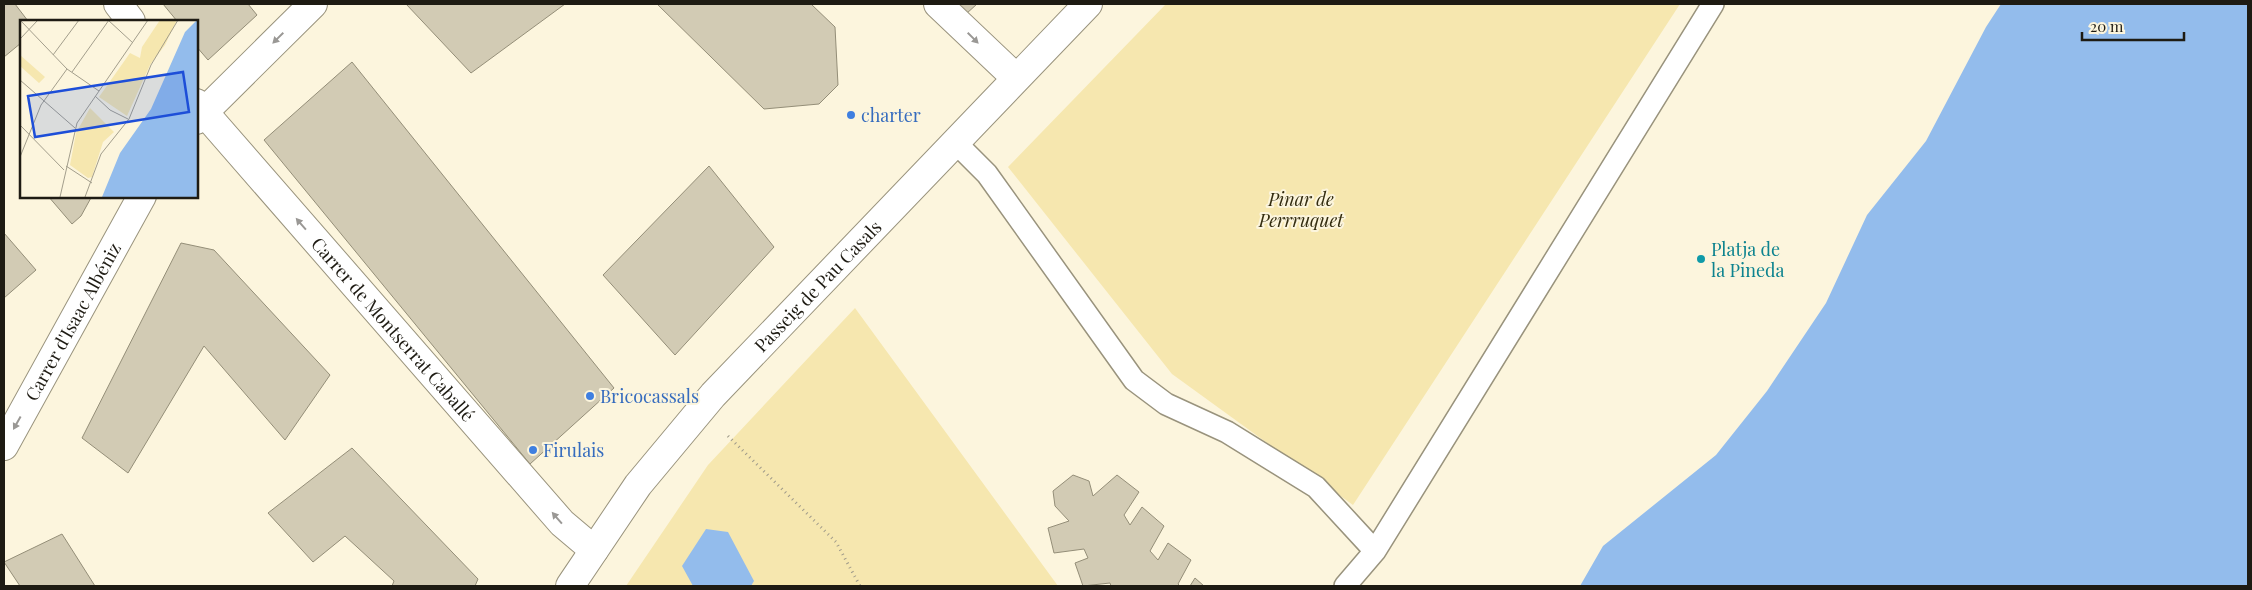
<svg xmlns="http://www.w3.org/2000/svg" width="2252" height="590" font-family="'Playfair Display',serif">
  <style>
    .green { fill: #f6e7af }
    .water { fill: #93bcec }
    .building { fill: #d2cbb4; stroke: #948e78 }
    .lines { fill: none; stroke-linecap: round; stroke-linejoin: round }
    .pedestrian-casing { stroke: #99937d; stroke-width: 24 }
    .minor-casing { stroke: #99937d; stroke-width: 30 }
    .tertiary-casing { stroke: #99937d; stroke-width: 30 }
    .path { stroke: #a09b8a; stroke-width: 3; stroke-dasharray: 1 4; stroke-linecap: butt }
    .pedestrian { stroke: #fff; stroke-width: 21 }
    .minor { stroke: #fff; stroke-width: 28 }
    .tertiary { stroke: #fff; stroke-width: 28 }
    .oneway { fill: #9a9895 }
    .shop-dot { fill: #3f7fe0; stroke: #fcf5dd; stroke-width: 2 }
    .culture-dot { fill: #0f9aa8; stroke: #fcf5dd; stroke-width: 2 }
    .labels { text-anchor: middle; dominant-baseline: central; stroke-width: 4; stroke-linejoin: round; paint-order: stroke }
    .shop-label { font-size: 18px; fill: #366cbe; stroke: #fcf5dd; text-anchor: start }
    .park-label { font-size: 18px; font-style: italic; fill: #332c10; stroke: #fcf5dd }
    .culture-label { font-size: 18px; fill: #0d838f; stroke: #fcf5dd; text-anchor: start }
    .street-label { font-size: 18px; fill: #1e1b13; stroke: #fcf5dd }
    .inset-road { fill: none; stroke: #a39e8c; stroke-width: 1 }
    .view { fill: #1d4ed8; fill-opacity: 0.15; stroke: #1d4ed8; stroke-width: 2.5 }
    .inset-edge { fill: none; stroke: #1e1b13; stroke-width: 2.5 }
  </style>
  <rect width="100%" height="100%" fill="#fcf5dd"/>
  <path class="green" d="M1166,4H1680L1353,505L1172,374L1008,167Z
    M855,308L1058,586H626L708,465Z"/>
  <path class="water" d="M2001,4H2248V586H1580L1603,546L1716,455L1767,391L1826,303L1867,215L1926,141L1986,27Z
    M706,529L728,532L754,581L751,586H693L682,566Z"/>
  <path class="building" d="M4,4H15L28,21H21V43L4,57Z
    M163,4H248L257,15L208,60L196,46V21H177Z
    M406,4H565L471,73Z
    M657,4H811L835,27L838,85L819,104L764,109Z
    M955,4H977L966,14Z
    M352,62L614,388L530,464L264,140Z
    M709,166L774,247L675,355L603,275Z
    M48,196H92L81,216L72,224Z
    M4,233L36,270L4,298Z
    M181,243L214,250L330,375L285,440L204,346L128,473L82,438Z
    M352,448L478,579L475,586H392L394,581L345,536L313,562L268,513Z
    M1073,475L1089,481L1093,496L1117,475L1139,492L1124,515L1130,525L1142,507L1164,526L1150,551L1158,560L1168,543L1191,560L1178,584L1180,586H1111L1110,583L1083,586L1075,563L1088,558L1084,549L1054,553L1048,528L1069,521L1055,506L1053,491Z
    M62,534L95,586H20L4,562Z
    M1195,578L1204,586H1190Z"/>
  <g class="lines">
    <defs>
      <path id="pedestrian" d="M955,142L987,174L1134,380L1166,404L1227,432L1316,487L1375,551
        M1345,586L1375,551L1713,4"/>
      <g id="minor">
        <path d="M118,4L131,21"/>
        <path d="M938,4L1016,78"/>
        <path id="s1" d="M196,103L562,523L594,550"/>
        <path d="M196,120L313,4"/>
        <path id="s2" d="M4,446L142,196"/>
      </g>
      <g id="tertiary">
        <path id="s3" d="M570,586L638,485L713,395L1088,4"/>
      </g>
    </defs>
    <use href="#pedestrian" class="pedestrian-casing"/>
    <use href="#minor" class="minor-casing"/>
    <use href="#tertiary" class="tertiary-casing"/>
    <path class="path" d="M728,436L836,542L860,586"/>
    <use href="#pedestrian" class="pedestrian"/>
    <use href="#minor" class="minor"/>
    <use href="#tertiary" class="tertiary"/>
  </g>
  <defs><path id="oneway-solid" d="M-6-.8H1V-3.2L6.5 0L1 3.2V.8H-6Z" transform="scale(1.25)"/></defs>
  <g class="oneway">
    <use href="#oneway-solid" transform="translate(278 38) rotate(135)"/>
    <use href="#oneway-solid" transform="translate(973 38) rotate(45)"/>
    <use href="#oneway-solid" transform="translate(301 224) rotate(-131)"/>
    <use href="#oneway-solid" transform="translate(17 423) rotate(119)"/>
    <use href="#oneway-solid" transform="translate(557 518) rotate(-131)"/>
  </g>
  <g class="shop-dot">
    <circle cx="851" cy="115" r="5"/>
    <circle cx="590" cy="396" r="5"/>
    <circle cx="533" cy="450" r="5"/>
  </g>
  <circle class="culture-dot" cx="1701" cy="259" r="5"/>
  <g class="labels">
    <g class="shop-label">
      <text x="861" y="115">charter</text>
      <text x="600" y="396">Bricocassals</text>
      <text x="543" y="450">Firulais</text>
    </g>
    <g class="park-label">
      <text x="1301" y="199">Pinar de<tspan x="1301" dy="21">Perrruquet</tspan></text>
    </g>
    <g class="culture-label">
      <text x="1711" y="249">Platja de<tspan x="1711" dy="21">la Pineda</tspan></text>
    </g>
    <g class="street-label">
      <text stroke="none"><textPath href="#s3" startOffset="390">Passeig de Pau Casals</textPath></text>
      <text stroke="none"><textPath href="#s2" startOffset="142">Carrer d'Isaac Albéniz</textPath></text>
      <text stroke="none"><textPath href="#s1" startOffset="300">Carrer de Montserrat Caballé</textPath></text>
    </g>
  </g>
  <g transform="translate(20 20)">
    <rect width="178" height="178" fill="#fcf5dd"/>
    <path d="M140,0H157L145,25L130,45L107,96L79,77L110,33L120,38L122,27ZM0,35L25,57L19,63L0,46ZM70,88L94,112L83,122L72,157L68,158L50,145L56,113Z" fill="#f6e7af"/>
    <path d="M177,0V177H82L100,133L131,89L165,12Z" fill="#93bcec"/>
    <path class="inset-road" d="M0,0L47,49L79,71M88,0L113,23M0,19L18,0M33,35L59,0M52,52L89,0M0,60L55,108M75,76L90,90L108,99M0,105L44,150M0,137L21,85L47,49M46,146L72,163M40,177L57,103L128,0M65,177L81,134L109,99L131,45L158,0"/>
    <path class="view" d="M163,52L169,92L15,117L8,76Z"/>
    <rect width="178" height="178" class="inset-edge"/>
  </g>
  <rect width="2252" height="590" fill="none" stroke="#1e1b13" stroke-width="10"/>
  <path d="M2082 32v8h102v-8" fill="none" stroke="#1e1b13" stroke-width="2.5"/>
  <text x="2090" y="32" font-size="15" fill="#1e1b13" stroke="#fcf5dd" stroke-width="4" paint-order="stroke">20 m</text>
</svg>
